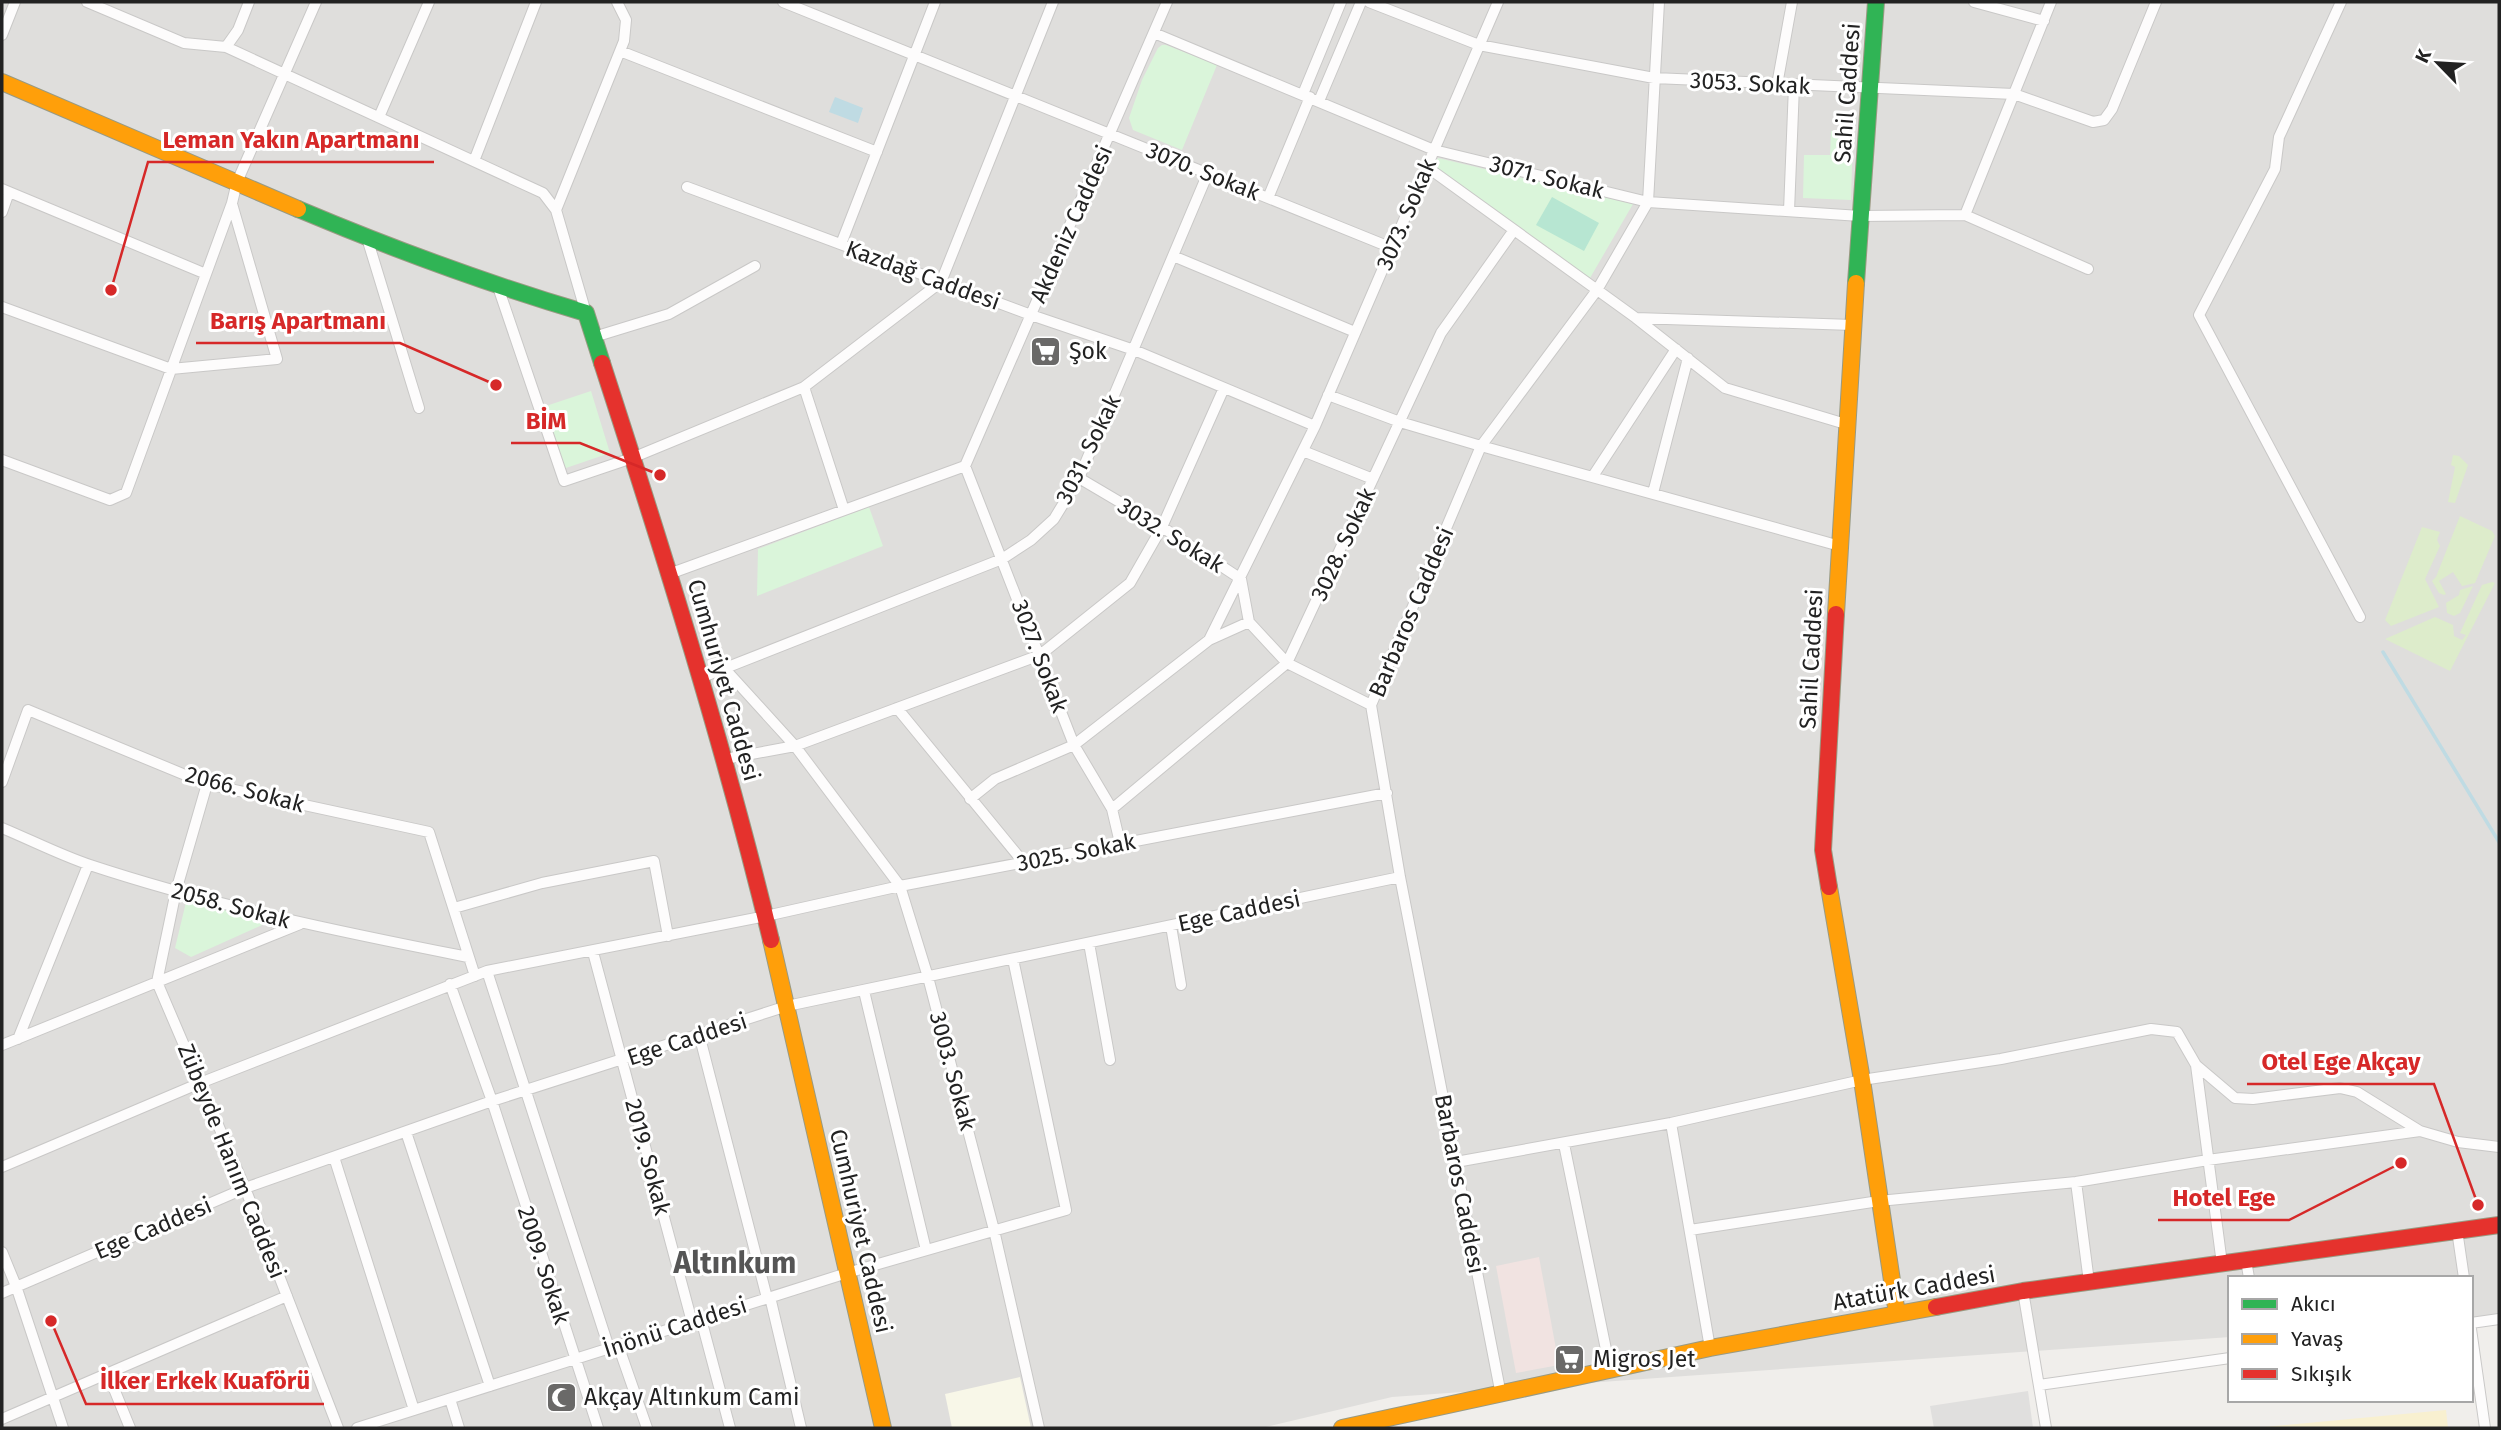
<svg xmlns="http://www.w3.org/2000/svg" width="2501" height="1430" font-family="'Fira Sans',sans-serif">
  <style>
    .residential { fill: #dfdedc }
    .commercial { fill: #f1e3e1 }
    .education { fill: #f8f7e8 }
    .grass { fill: #ddeccb }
    .sand { fill: #f8f0d0 }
    .park { fill: #daf5da }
    .pitch { fill: #b7e6d2 }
    .parking { fill: #e0dfde }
    .water { fill: #bfdbe3 }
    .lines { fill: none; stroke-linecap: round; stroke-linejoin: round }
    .stream { stroke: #bfdbe3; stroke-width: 3.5 }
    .street-casing { stroke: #c9c8c7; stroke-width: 12 }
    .fast-casing { stroke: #999a82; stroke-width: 18 }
    .slow-casing { stroke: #999a82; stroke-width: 18 }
    .jam-casing { stroke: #999a82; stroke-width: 18 }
    .street { stroke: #fdfcfc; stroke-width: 10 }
    .fast { stroke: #30b455; stroke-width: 16 }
    .slow { stroke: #ff9f0a; stroke-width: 16 }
    .jam { stroke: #e5322d; stroke-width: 16 }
    .labels { text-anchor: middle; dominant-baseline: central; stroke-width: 6; stroke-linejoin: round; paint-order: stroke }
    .street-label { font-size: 23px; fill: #222; stroke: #fff }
    .poi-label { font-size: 23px; fill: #222; stroke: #fff; text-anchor: start }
    .district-label { font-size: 30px; font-weight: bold; fill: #555; stroke: #fff }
    .leader { fill: none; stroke: #d62828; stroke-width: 2.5 }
    .callout-dot { fill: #d62828; stroke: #fff; stroke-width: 2.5 }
    .callout-label { font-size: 24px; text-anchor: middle; font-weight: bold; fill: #d62828; stroke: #fff; stroke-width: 6; stroke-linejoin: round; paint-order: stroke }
  </style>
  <rect width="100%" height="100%" fill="#f0eeeb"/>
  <path class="residential" d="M2,2H2499V1318L2471,1320V1278H2230V1337L1392,1397L1262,1428H2Z"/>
  <path class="commercial" d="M1539,1257L1559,1365L1516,1373L1496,1266Z"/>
  <path class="education" d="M1020,1377L1031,1428H952L945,1394Z"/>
  <path class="grass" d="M2453,455L2459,456L2468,465L2455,503L2448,502L2455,467L2451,465Z
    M2460,516L2492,531L2495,536L2475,583L2462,586L2453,572L2439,581L2446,594L2444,595L2439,593L2432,581L2436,577Z
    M2422,527L2440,532L2437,540L2440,546L2425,579L2439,607L2391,626L2385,620Z
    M2492,582L2495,583L2450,671L2385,639L2435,617L2453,625L2454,636L2462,640L2466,635L2460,633L2482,585Z
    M2473,586L2460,613L2454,616L2447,613L2446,603L2459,595L2460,590Z"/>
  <path class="sand" d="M2446,1410L2448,1428H2253Z"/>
  <path class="park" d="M1162,45H1166L1217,65L1182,150L1133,130L1129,118L1142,80L1158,48Z
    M1831,131L1853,132L1851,200L1803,198L1804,155H1830Z
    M1438,158L1633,204L1590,278L1432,169Z
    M591,391L610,453L563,469L543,407Z
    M869,507L883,546L757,596L758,549Z
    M187,898L271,921L191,957L175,948Z"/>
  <path class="pitch" d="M1552,197L1599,223L1584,251L1536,225Z"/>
  <path class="parking" d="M2028,1391L2033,1428H1934L1930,1406Z"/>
  <path class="water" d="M835,97L863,108L858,123L829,112Z"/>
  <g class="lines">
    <path class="stream" d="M2383,652L2499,842"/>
    <defs>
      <path id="street" d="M87,2L184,43L226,47L543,193L556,210L586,313
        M783,2L1392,248
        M1369,2L1479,45L1654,78L2014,94L2093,122L2104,120L2112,109L2156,2
        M1974,2L2044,21
        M2341,2L2279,137L2275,169L2199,315L2360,617
        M1154,33L1434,150L1648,202L1860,216L1965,215L2088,269
        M2,35L15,2
        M226,47L238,30L249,2
        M620,51L877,152
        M1777,85L1792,2
        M1303,94L1341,2
        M1319,101L1361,2
        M379,117L429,2
        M474,161L536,2
        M1427,167L1636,318L1725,388L1849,425
        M687,187L1031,315L1134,350L1315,426
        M2,189L206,274
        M1268,198L1310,97
        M556,210L624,41L626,20L617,2
        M1789,211L1794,86
        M2,212L9,192
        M1965,215L2051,2
        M367,238L419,408
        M841,244L935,2
        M1173,256L1355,332
        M498,287L564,481L632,458L804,387L941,282L1053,2
        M2,307L171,369L277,359L232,204
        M1636,318L1853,325
        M594,337L669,314L755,266
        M804,387L844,510
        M1328,395L1400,422L1481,446L1840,546
        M1303,451L1373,479
        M2,460L110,500L126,493L232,203L237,182L316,2
        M965,466L1074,745L1112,809L1120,843
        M1593,476L1676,349
        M1079,478L1162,527L1241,579L1249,622L1287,663L1371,705
        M1653,493L1688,358
        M669,574L965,466L1167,2
        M1209,640L1315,426L1498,2
        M725,669L795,746L900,886L928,977L994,1230L1039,1428
        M700,678L1002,559L1031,540L1054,519L1079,478L1208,173
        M897,708L1024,863
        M725,759L795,746L1040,655L1130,583L1162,527L1224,388
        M2,782L28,710L207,784L429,832L475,976
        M207,784L176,891L157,982L245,1188L338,1428
        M970,799L995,779L1074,745L1209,640L1249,622
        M1112,809L1287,663L1441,333L1514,230
        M2,828C31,840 60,855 90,865C214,906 341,932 468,957
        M454,908L542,883L654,861L668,936
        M1171,926L1181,985
        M1089,943L1110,1060
        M593,952L692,1322
        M487,971L609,1348
        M450,984L492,1101L598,1428
        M864,991L926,1250
        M699,1034L767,1298
        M18,1039L88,865
        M2,1045L300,924
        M2196,1065L2222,1264
        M1671,1123L1710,1348
        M406,1132L490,1386
        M1564,1144L1610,1369
        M334,1157L414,1410
        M1456,1162L1671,1123L1862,1080L2001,1059L2151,1029L2177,1032L2196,1065L2235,1098L2253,1099L2340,1088L2357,1092L2420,1131L2458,1142L2499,1147
        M2,1167L200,1083L487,971L766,916L900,886L1387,793
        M2076,1182L2089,1282
        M1690,1230L1879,1201L2076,1182L2208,1160L2420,1131
        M2457,1230L2464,1278
        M2,1252L16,1286L63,1428
        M2246,1260L2249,1278
        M2023,1291L2046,1428
        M2,1293L248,1187L492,1101L787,1006L1400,877
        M770,1297L801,1428
        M701,1319L730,1428
        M2471,1323L2499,1319
        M2471,1329L2485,1428
        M618,1345L647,1428
        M108,1374L130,1428
        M2039,1385L2230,1358
        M1501,1395L1400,877L1371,705L1481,446L1597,290L1648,202L1659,2
        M450,1399L459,1428
        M2,1419L287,1296
        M357,1428L847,1273L1066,1210L1013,959"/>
      <path id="fast" d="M298,209C393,249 488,284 586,313L602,363
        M1856,283L1876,2"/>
      <path id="slow" d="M2,82L298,209
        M1836,614L1856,283
        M1829,887L1862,1080L1897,1314
        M771,940L883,1428
        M1342,1428L1710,1348L1936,1307"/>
      <path id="jam" d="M602,363C664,554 724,745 771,940
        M1829,887L1823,850L1836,614
        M1936,1307L2023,1291L2499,1225"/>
    </defs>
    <use href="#street" class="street-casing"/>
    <use href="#fast" class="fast-casing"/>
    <use href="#slow" class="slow-casing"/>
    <use href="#jam" class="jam-casing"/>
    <use href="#street" class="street"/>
    <use href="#fast" class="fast"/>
    <use href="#slow" class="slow"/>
    <use href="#jam" class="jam"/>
  </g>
  <defs>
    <symbol id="supermarket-square" viewBox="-11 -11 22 22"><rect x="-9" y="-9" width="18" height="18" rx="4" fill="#6a6968" stroke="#fff"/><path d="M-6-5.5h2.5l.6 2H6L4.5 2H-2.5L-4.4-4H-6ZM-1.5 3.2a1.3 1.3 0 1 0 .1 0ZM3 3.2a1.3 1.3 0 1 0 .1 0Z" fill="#fff"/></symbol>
    <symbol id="mosque-square" viewBox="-11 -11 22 22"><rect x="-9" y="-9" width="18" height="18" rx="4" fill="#6a6968" stroke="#fff"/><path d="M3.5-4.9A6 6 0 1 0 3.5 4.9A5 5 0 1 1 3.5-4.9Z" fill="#fff"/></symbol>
  </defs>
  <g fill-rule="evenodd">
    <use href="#supermarket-square" x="1028" y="334" width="35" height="35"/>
    <use href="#supermarket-square" x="1552" y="1342" width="35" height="35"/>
    <use href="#mosque-square" x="544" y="1380" width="35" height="35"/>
  </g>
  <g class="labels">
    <g class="street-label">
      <text transform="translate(1750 83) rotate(3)">3053. Sokak</text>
      <text transform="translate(1847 93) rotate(-86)">Sahil Caddesi</text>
      <text transform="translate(1203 171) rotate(22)">3070. Sokak</text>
      <text transform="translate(1547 177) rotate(14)">3071. Sokak</text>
      <text transform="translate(1406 214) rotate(-67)">3073. Sokak</text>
      <text transform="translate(1071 224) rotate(-66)">Akdeniz Caddesi</text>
      <text transform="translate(923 275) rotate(20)">Kazdağ Caddesi</text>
      <text transform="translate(1088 449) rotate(-64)">3031. Sokak</text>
      <text transform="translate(1171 535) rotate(32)">3032. Sokak</text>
      <text transform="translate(1343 544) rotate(-65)">3028. Sokak</text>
      <text transform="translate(1411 612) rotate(-67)">Barbaros Caddesi</text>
      <text transform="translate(1040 656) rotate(69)">3027. Sokak</text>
      <text transform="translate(1811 659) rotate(-87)">Sahil Caddesi</text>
      <text transform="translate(724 680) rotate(74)">Cumhuriyet Caddesi</text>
      <text transform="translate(245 789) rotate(15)">2066. Sokak</text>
      <text transform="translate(1076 852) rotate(-11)">3025. Sokak</text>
      <text transform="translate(231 905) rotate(15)">2058. Sokak</text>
      <text transform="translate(1239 911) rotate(-12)">Ege Caddesi</text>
      <text transform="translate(687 1039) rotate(-18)">Ege Caddesi</text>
      <text transform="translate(953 1071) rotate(75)">3003. Sokak</text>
      <text transform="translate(648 1157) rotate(75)">2019. Sokak</text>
      <text transform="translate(232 1161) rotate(68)">Zübeyde Hanım Caddesi</text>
      <text transform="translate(1460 1184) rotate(79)">Barbaros Caddesi</text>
      <text transform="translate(153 1228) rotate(-23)">Ege Caddesi</text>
      <text transform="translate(861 1231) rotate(77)">Cumhuriyet Caddesi</text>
      <text transform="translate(544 1265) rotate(72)">2009. Sokak</text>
      <text transform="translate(1914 1288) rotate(-10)">Atatürk Caddesi</text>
      <text transform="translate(675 1327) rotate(-18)">İnönü Caddesi</text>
    </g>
    <g class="poi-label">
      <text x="1069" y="351">Şok</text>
      <text x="1593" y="1359">Migros Jet</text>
      <text x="584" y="1397">Akçay Altınkum Cami</text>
    </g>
    <g class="district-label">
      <text x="735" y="1263">Altınkum</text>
    </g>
  </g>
  <path class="leader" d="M111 290L148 162H434M496 385L400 343H196M660 475L580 443H511M2478 1205L2434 1084H2247M2401 1163L2289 1220H2158M51 1321L86 1404H324"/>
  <g class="callout-dot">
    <circle cx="111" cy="290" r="7"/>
    <circle cx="496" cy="385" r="7"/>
    <circle cx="660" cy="475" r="7"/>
    <circle cx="2478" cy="1205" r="7"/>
    <circle cx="2401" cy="1163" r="7"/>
    <circle cx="51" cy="1321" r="7"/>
  </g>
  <g class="callout-label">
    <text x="291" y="148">Leman Yakın Apartmanı</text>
    <text x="298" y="329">Barış Apartmanı</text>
    <text x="546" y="429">BİM</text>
    <text x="2341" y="1070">Otel Ege Akçay</text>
    <text x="2224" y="1206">Hotel Ege</text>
    <text x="205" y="1389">İlker Erkek Kuaförü</text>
  </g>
  <rect width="2501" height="1430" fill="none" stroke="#222222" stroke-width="7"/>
  <rect x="2228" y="1276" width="245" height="126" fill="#ffffff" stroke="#a7a7a7" stroke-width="2"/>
  <rect x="2242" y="1299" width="35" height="10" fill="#30b455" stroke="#a7a7a7" stroke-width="2"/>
  <text x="2291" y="1311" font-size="21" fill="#222222">Akıcı</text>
  <rect x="2242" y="1334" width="35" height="10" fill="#ff9f0a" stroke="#a7a7a7" stroke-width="2"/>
  <text x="2291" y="1346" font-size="21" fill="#222222">Yavaş</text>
  <rect x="2242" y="1369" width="35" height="10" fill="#e5322d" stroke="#a7a7a7" stroke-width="2"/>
  <text x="2291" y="1381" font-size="21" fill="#222222">Sıkışık</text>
  <g transform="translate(2438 63) rotate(295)" stroke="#ffffff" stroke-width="5" paint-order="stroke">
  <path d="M0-5L12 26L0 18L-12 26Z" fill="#222222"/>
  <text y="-10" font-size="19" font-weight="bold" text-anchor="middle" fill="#222222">K</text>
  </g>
</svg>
